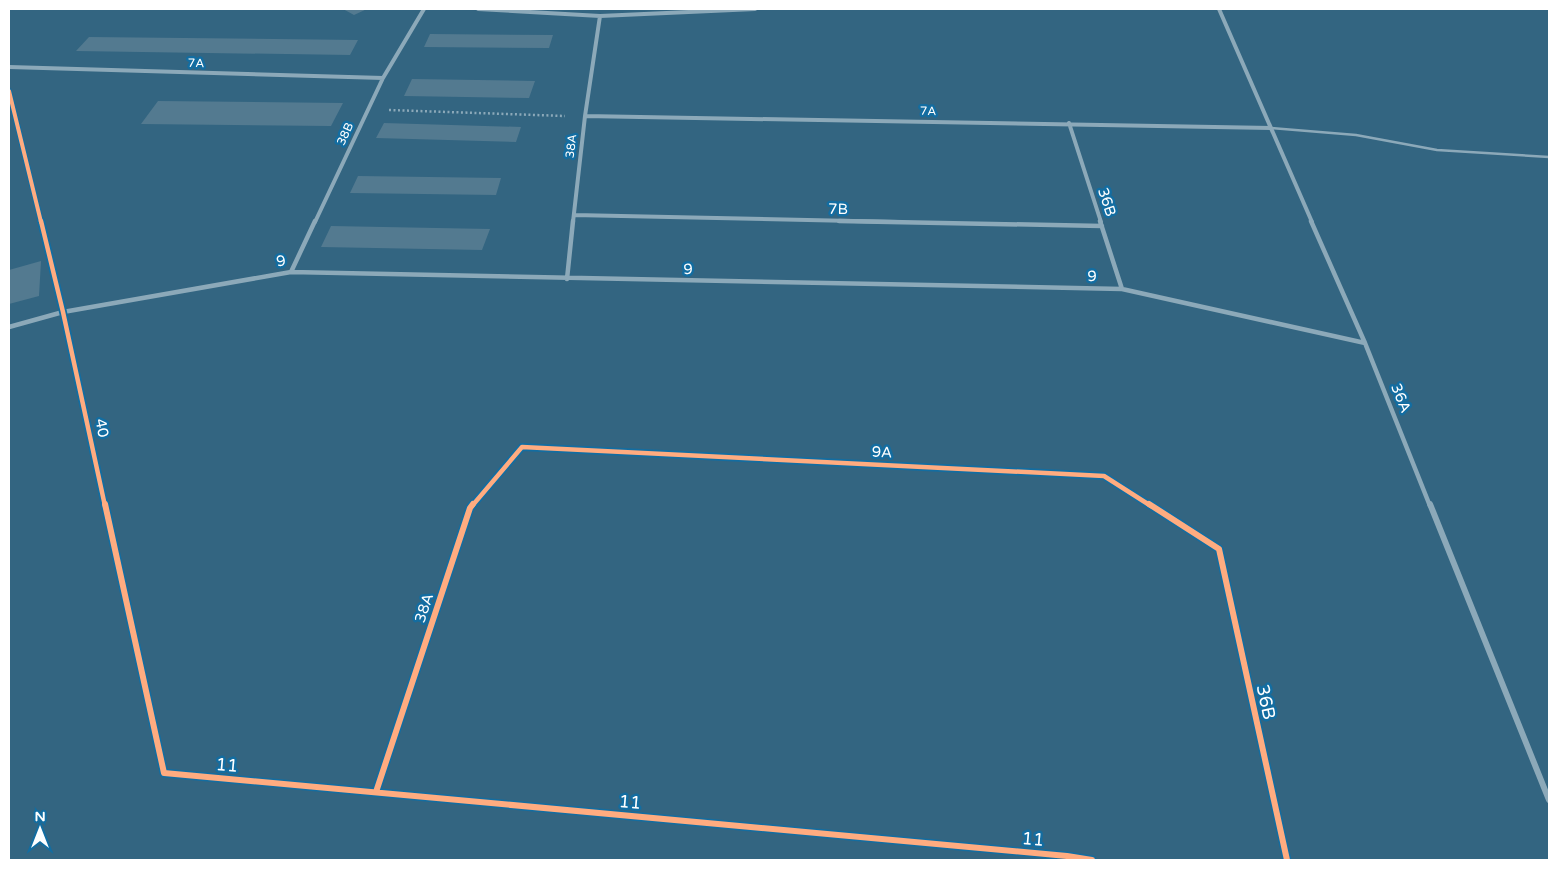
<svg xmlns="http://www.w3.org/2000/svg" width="1558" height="869" font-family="'Varela Round',sans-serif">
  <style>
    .building { fill: #537a90 }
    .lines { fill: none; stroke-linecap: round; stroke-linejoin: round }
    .path { stroke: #8ca9b9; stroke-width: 2.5; stroke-dasharray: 2 2.5; stroke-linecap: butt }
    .lane { stroke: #8ca9b9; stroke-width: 2.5 }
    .street-far2 { stroke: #8ca9b9; stroke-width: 4 }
    .street-far1 { stroke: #8ca9b9; stroke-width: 4.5 }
    .street { stroke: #8ca9b9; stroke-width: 6 }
    .cycleway-far2-casing { stroke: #136da1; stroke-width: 6 }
    .cycleway-far1-casing { stroke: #136da1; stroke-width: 8 }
    .cycleway-casing { stroke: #136da1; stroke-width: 9 }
    .cycleway-far2 { stroke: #ffac80; stroke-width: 4 }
    .cycleway-far1 { stroke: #ffac80; stroke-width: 4.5 }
    .cycleway { stroke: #ffac80; stroke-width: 6 }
    .labels { text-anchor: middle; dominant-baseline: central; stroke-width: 5; stroke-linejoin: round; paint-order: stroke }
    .far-street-label { font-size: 12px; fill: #fff; stroke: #136da1 }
    .street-label { font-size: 15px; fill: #fff; stroke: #136da1 }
    .near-street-label { font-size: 18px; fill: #fff; stroke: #136da1 }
  </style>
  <rect width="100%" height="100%" fill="#336581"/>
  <path class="building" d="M343,9H367L354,15Z
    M430,34L553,35L549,48L424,47Z
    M89,37L358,40L350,55L76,51Z
    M412,79L535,81L529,98L404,96Z
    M158,101L343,103L331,126L141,124Z
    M384,123L521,127L516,142L376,138Z
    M358,176L501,178L496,195L350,193Z
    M331,226L490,229L482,250L321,247Z
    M41,261L39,296L9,304V270Z"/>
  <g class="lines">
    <path class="path" d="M389,110L565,116"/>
    <path class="lane" d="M1271,128L1356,135L1437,150L1549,157"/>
    <path class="street-far2" d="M478,9L600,16L755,9
      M1219,9L1312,222
      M9,67L383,78
      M9,91L41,222
      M585,116L1271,128
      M1069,123L1101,222
      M574,215L899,222
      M315,222L383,78L424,9
      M573,222L585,116L600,16"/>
    <path class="street-far1" d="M41,221L63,312L105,506
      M839,221L1102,226
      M1100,221L1122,289
      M1311,221L1365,343L1430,506
      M291,272L315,221
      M567,279L573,221
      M9,327L63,312L291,272L1122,289L1365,343
      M472,506L522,447L1104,476L1151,506"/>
    <path class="street" d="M105,504L164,773L1067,856L1092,860
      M1149,504L1219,549L1287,860
      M1430,504L1549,800
      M376,792L470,508L473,504"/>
    <defs>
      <path id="cycleway-far2" d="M9,91L41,222"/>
      <path id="cycleway-far1" d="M41,221L63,312L105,506
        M472,506L522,447L1104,476L1151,506"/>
      <path id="cycleway" d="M105,504L164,773L1067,856L1092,860
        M1149,504L1219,549L1287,860
        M376,792L470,508L473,504"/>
    </defs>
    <use href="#cycleway-far2" class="cycleway-far2-casing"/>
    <use href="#cycleway-far1" class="cycleway-far1-casing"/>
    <use href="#cycleway" class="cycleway-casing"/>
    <use href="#cycleway-far2" class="cycleway-far2"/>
    <use href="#cycleway-far1" class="cycleway-far1"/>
    <use href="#cycleway" class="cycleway"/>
  </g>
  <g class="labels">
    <g class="far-street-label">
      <text transform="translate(196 63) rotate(2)">7A</text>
      <text transform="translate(928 111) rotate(1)">7A</text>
      <text transform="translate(345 134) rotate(-65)">38B</text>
      <text transform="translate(571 146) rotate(-83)">38A</text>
    </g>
    <g class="street-label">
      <text transform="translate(1107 202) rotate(72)">36B</text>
      <text transform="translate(838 209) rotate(1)">7B</text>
      <text transform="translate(281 261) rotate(-8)">9</text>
      <text transform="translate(688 269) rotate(1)">9</text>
      <text transform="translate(1092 276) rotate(1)">9</text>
      <text transform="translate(1401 398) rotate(68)">36A</text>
      <text transform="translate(102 428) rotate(78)">40</text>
      <text transform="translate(882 452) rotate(3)">9A</text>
      <text transform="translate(424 608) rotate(-72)">38A</text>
    </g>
    <g class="near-street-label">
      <text transform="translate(1266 702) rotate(78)">36B</text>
      <text transform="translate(227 765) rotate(5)">11</text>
      <text transform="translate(630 802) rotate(5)">11</text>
      <text transform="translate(1033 839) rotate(5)">11</text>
    </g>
  </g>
  <rect width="1558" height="869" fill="none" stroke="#ffffff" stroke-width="20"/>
  <g transform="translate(40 829)" stroke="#136da1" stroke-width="4" paint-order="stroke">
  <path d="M0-4L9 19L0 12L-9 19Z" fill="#ffffff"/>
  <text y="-8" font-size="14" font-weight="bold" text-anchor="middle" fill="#ffffff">N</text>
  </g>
</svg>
